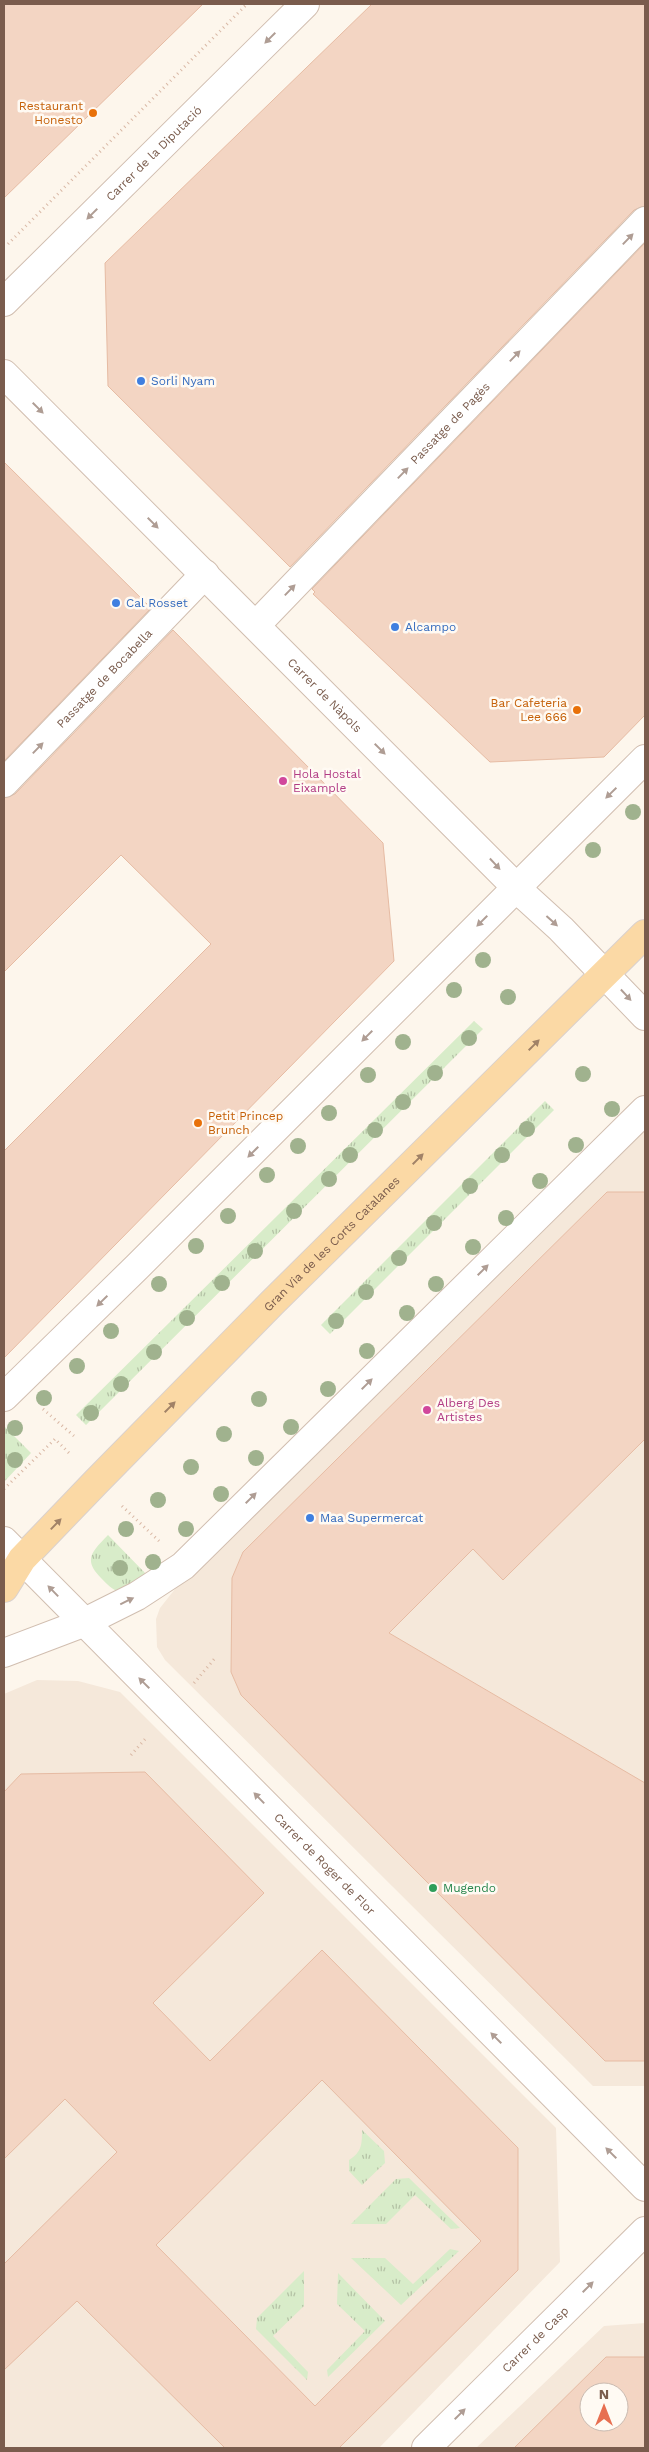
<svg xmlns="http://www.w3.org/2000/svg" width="649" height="2452" font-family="'Work Sans',sans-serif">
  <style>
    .residential { fill: #f5e8da; fill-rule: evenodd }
    .grass { fill: url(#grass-tufts) }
    .building { fill: #f3d5c3; stroke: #e6bba3; fill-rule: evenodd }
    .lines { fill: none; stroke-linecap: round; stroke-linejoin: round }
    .minor-casing { stroke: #d1beb0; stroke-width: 30 }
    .primary-casing { stroke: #dad1cd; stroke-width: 30 }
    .path { stroke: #d9b8a5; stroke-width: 3; stroke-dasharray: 1 4; stroke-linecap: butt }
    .minor { stroke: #fff; stroke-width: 28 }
    .primary { stroke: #fbd9a5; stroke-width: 28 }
    .tree { fill: #a0b28e }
    .oneway { fill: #af9d94 }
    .oneway2 { fill: #a18267 }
    .food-dot { fill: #e8710a; stroke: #fffaf3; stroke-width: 2 }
    .shop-dot { fill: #3f7fe0; stroke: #fffaf3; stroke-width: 2 }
    .hotel-dot { fill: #d1479c; stroke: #fffaf3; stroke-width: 2 }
    .leisure-dot { fill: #2e9e5b; stroke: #fffaf3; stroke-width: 2 }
    .labels { text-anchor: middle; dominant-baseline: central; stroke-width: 5; stroke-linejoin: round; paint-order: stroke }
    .food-label { font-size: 12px; fill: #c56008; stroke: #fffaf3; text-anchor: end }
    .street-label { font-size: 12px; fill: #7a5c4d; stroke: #fffaf3 }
    .shop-label { font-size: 12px; fill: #366cbe; stroke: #fffaf3; text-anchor: start }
    .hotel-label { font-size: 12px; fill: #b23c85; stroke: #fffaf3; text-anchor: start }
    .leisure-label { font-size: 12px; fill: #27864d; stroke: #fffaf3; text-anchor: start }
  </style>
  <defs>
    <pattern id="grass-tufts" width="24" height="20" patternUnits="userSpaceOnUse" patternTransform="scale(1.25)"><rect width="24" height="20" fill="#d8ecc9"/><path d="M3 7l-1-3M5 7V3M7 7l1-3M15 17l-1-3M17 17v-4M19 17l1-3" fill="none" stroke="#b4c2a5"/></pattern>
  </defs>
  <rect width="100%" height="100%" fill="#fdf6ec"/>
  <path class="residential" d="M645,1124V2086H593L165,1660L157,1647L156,1619L160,1608L183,1579Z
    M37,1680L78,1681L120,1692L556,2128L560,2262L379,2448H4V1694Z
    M645,2323V2448H476L604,2326ZM589,2392H619V2422H589Z"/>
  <path class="grass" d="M474,1021L483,1029L86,1425L76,1415Z
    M545,1101L554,1110L330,1334L321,1325Z
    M4,1426L31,1453L4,1482Z
    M108,1535L147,1575L120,1592C112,1590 107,1584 101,1578C82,1559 93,1551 108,1535Z
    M362,2130L384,2151L385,2163L362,2185L349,2171V2160C362,2152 362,2144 362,2130Z
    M409,2178L460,2228L451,2229L415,2195L386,2224H351L396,2179Z
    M450,2249L459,2251L401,2305L351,2258H385L413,2284Z
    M304,2271V2306L273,2336L308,2372L307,2380L256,2329L257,2318Z
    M338,2273L385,2321L328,2377L327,2370L365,2331L337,2304Z"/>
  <path class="building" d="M4,4H203L4,198Z
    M372,4H645V206L634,210L290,567L108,386L105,263Z
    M645,243V715L604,757L490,762L313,594L315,592L312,589Z
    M4,462L151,608L4,761Z
    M173,630L383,843L394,961L4,1358V1151L211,944L121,855L4,972V798L15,794Z
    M607,1192H645V1439L503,1580L473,1549L389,1633L645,1783V2061H605L241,1695L231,1672L232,1578L243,1552Z
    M145,1772L264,1893L153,2003L210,2061L322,1950L518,2148V2270L339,2448H225L77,2301L4,2370V2264L117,2152L65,2099L4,2159V1792L21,1774ZM322,2080L481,2241L315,2406L156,2245Z
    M606,2357H645V2448H514ZM589,2392H619V2422H589Z"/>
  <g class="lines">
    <defs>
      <g id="minor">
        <path id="s1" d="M4,302L305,4"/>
        <path id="s2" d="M4,374L527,898L561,929L645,1016"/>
        <path id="s3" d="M256,625L645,221"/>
        <path id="s4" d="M4,783L205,574"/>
        <path d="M4,1397L137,1267L645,759"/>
        <path id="s5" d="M4,1541L645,2187"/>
        <path d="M4,1653L83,1623L137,1596L183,1566L645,1110"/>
        <path id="s6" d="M426,2448L645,2231"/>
      </g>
      <g id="primary">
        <path id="s7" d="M4,1588L22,1559L97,1481L272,1303L645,934"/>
      </g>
    </defs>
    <use href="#minor" class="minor-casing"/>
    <use href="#primary" class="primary-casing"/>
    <path class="path" d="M8,244L247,4
      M43,1409L74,1436
      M4,1489L55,1439L71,1455
      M122,1506L159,1541
      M194,1683L216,1657
      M131,1755L147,1737"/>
    <use href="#minor" class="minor"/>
    <use href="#primary" class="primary"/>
  </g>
  <g class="tree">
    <circle cx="633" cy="812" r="8"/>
    <circle cx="593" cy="850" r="8"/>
    <circle cx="483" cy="960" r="8"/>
    <circle cx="454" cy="990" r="8"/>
    <circle cx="508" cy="997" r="8"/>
    <circle cx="469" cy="1038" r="8"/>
    <circle cx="403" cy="1042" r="8"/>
    <circle cx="435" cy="1073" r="8"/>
    <circle cx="583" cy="1074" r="8"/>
    <circle cx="368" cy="1075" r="8"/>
    <circle cx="403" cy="1102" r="8"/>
    <circle cx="612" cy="1109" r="8"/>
    <circle cx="329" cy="1113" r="8"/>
    <circle cx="527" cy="1129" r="8"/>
    <circle cx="375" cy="1130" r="8"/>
    <circle cx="576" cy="1145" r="8"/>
    <circle cx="298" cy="1146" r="8"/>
    <circle cx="350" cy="1155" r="8"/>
    <circle cx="502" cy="1155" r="8"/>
    <circle cx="267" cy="1175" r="8"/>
    <circle cx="329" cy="1179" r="8"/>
    <circle cx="540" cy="1181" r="8"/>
    <circle cx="470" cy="1186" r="8"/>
    <circle cx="294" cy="1211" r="8"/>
    <circle cx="228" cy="1216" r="8"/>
    <circle cx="506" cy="1218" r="8"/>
    <circle cx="434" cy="1223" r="8"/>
    <circle cx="196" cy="1246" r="8"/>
    <circle cx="473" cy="1247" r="8"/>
    <circle cx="255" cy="1251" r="8"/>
    <circle cx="399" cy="1258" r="8"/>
    <circle cx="222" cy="1283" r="8"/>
    <circle cx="159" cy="1284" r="8"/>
    <circle cx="436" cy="1284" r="8"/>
    <circle cx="366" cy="1292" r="8"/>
    <circle cx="407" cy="1313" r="8"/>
    <circle cx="187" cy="1318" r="8"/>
    <circle cx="336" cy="1321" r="8"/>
    <circle cx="111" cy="1331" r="8"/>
    <circle cx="367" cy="1351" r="8"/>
    <circle cx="154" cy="1352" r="8"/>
    <circle cx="77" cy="1366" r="8"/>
    <circle cx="121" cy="1384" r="8"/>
    <circle cx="328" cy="1389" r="8"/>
    <circle cx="44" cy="1398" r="8"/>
    <circle cx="259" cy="1399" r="8"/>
    <circle cx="91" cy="1413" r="8"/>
    <circle cx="291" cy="1427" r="8"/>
    <circle cx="15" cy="1428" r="8"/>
    <circle cx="224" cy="1434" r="8"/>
    <circle cx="256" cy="1458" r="8"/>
    <circle cx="15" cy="1460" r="8"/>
    <circle cx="191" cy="1467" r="8"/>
    <circle cx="221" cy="1494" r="8"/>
    <circle cx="158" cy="1500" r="8"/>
    <circle cx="126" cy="1529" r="8"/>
    <circle cx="186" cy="1529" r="8"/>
    <circle cx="153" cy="1562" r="8"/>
    <circle cx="120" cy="1568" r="8"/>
  </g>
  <defs><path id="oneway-solid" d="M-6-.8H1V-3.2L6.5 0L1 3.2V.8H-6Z" transform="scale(1.25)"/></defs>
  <g class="oneway">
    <use href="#oneway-solid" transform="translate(270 38) rotate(135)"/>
    <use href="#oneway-solid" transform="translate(92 214) rotate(135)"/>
    <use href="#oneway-solid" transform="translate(628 239) rotate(-46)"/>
    <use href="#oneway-solid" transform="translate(515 356) rotate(-46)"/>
    <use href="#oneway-solid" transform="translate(38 408) rotate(45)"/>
    <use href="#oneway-solid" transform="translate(403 473) rotate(-46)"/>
    <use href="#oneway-solid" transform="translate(153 523) rotate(45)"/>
    <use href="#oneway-solid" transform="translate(290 590) rotate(-46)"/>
    <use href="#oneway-solid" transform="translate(38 748) rotate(-46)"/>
    <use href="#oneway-solid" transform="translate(380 749) rotate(45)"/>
    <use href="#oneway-solid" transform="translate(611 793) rotate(136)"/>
    <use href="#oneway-solid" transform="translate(495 864) rotate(47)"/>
    <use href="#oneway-solid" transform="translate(482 921) rotate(135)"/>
    <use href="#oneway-solid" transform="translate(552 921) rotate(42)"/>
    <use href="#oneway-solid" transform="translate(626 995) rotate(47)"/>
    <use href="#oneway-solid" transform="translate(367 1036) rotate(135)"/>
    <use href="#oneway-solid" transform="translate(253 1152) rotate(135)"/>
    <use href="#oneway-solid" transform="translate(483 1270) rotate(-45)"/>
    <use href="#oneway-solid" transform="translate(102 1301) rotate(136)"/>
    <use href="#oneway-solid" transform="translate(367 1384) rotate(-45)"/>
    <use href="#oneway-solid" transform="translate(251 1498) rotate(-45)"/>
    <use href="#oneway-solid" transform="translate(53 1591) rotate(-134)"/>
    <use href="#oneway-solid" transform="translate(127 1601) rotate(-26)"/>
    <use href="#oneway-solid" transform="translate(144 1683) rotate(-135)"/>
    <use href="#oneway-solid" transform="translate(259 1798) rotate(-134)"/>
    <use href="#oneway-solid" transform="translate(496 2038) rotate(-135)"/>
    <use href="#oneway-solid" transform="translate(611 2153) rotate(-135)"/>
    <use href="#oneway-solid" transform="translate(588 2287) rotate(-45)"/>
    <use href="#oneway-solid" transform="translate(460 2414) rotate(-45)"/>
  </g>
  <g class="oneway2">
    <use href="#oneway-solid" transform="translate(534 1045) rotate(-45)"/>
    <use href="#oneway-solid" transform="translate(418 1159) rotate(-45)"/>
    <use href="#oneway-solid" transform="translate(170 1407) rotate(-45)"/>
    <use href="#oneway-solid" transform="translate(56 1524) rotate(-46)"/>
  </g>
  <g class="food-dot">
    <circle cx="93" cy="113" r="5"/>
    <circle cx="577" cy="710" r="5"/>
    <circle cx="198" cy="1123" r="5"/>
  </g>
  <g class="shop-dot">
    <circle cx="141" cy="381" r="5"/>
    <circle cx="116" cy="603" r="5"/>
    <circle cx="395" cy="627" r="5"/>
    <circle cx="310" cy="1518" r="5"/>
  </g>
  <g class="hotel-dot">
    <circle cx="283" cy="781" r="5"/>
    <circle cx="427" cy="1410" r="5"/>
  </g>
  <circle class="leisure-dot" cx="433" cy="1888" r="5"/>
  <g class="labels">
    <g class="food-label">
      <text x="83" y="106">Restaurant<tspan x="83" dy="14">Honesto</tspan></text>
      <text x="567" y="703">Bar Cafeteria<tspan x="567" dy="14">Lee 666</tspan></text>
      <text x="208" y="1116" text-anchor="start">Petit Princep<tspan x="208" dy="14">Brunch</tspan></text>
    </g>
    <g class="street-label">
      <text stroke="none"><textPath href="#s1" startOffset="211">Carrer de la Diputació</textPath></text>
      <text stroke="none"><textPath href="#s3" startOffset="280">Passatge de Pagès</textPath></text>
      <text stroke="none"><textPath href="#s4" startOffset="145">Passatge de Bocabella</textPath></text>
      <text stroke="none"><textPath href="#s2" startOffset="454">Carrer de Nàpols</textPath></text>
      <text stroke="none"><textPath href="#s7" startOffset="476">Gran Via de les Corts Catalanes</textPath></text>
      <text stroke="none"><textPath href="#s5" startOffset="455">Carrer de Roger de Flor</textPath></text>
      <text stroke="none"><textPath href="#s6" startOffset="154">Carrer de Casp</textPath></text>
    </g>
    <g class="shop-label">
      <text x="151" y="381">Sorli Nyam</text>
      <text x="126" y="603">Cal Rosset</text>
      <text x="405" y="627">Alcampo</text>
      <text x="320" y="1518">Maa Supermercat</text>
    </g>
    <g class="hotel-label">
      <text x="293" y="774">Hola Hostal<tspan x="293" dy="14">Eixample</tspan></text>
      <text x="437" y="1403">Alberg Des<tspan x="437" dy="14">Artistes</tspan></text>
    </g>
    <g class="leisure-label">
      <text x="443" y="1888">Mugendo</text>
    </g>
  </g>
  <rect width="649" height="2452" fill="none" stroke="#7a5c4d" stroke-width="10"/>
  <g transform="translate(604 2407)"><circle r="24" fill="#fffaf3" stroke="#cabbb1"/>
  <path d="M0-4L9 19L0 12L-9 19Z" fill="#e76f51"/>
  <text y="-8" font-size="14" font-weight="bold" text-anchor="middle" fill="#7a5c4d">N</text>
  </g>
</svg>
